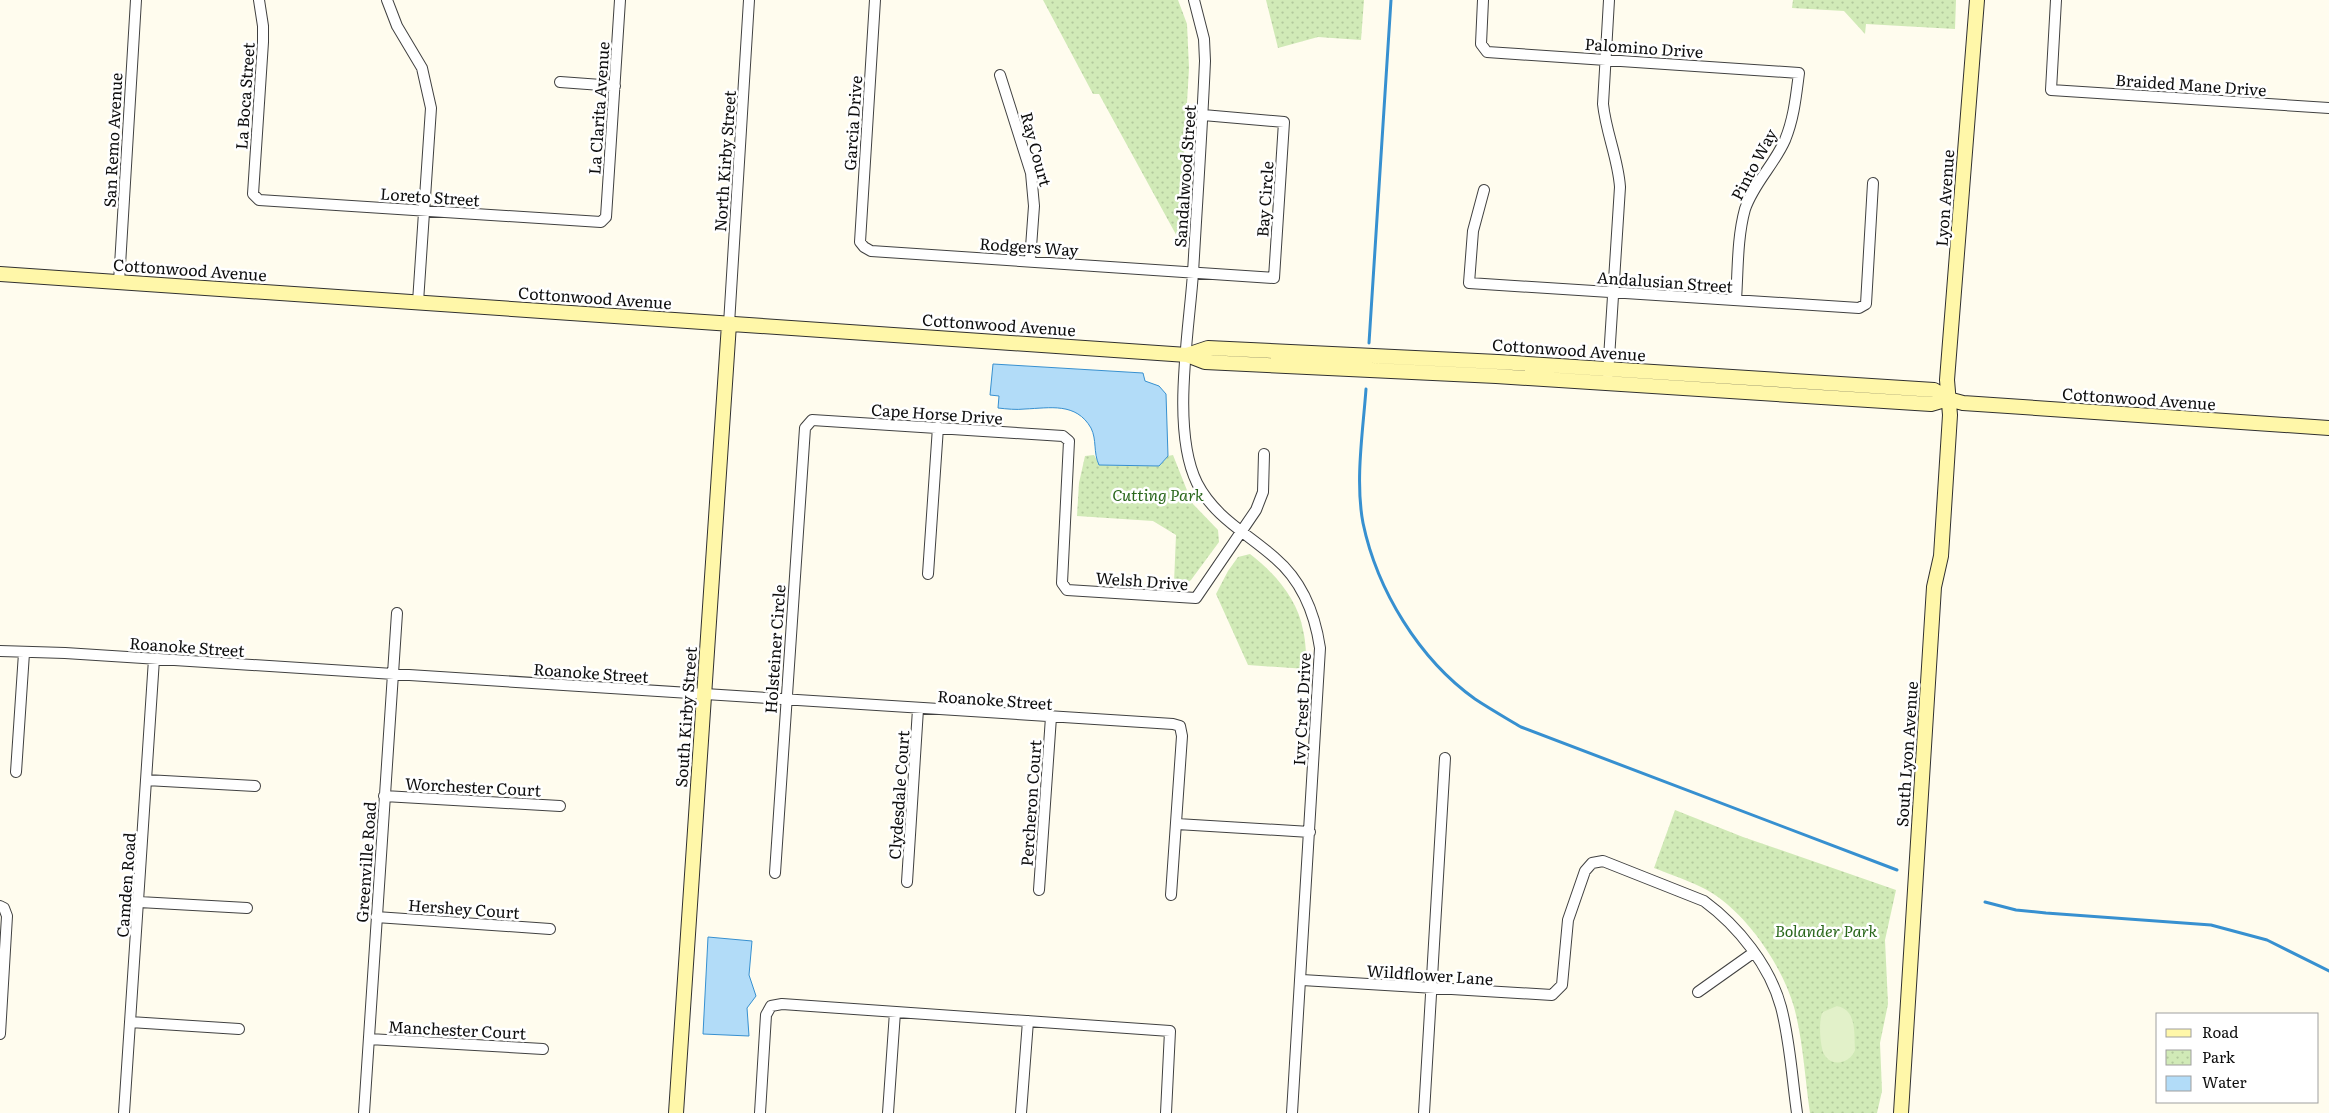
<svg xmlns="http://www.w3.org/2000/svg" width="2329" height="1113" font-family="Literata,serif">
  <style>
    .park { fill: url(#park-dots) }
    .pitch { fill: #e2f1c9 }
    .water { fill: #b2dcf8; stroke: #3790d0 }
    .lines { fill: none; stroke-linecap: round; stroke-linejoin: round }
    .stream { stroke: #3790d0; stroke-width: 3 }
    .street-casing { stroke: #414141; stroke-width: 12 }
    .secondary-casing { stroke: #303030; stroke-width: 16 }
    .street { stroke: #fff; stroke-width: 10 }
    .secondary { stroke: #fff7a9; stroke-width: 14 }
    .labels { text-anchor: middle; dominant-baseline: central; stroke-width: 5; stroke-linejoin: round; paint-order: stroke }
    .street-label { font-size: 16px; fill: #0e0e0e; stroke: #fff }
    .park-label { font-size: 16px; font-style: italic; fill: #2a671c; stroke: #fff }
  </style>
  <defs>
    <pattern id="park-dots" width="8" height="8" patternUnits="userSpaceOnUse" patternTransform="scale(1.25)"><rect width="8" height="8" fill="#d1eab7"/><path d="M2 2h.1M6 6h.1" fill="none" stroke="#b2c89c" stroke-width="1.8" stroke-linecap="round"/></pattern>
  </defs>
  <rect width="100%" height="100%" fill="#fffcee"/>
  <path class="park" d="M1043,0H1178L1187,24L1189,68L1179,240L1099,94H1093Z
    M1266,0H1364L1361,40L1318,37L1278,48Z
    M1793,0H1956L1955,29L1866,24L1865,34L1844,11L1792,8Z
    M1094,455L1100,465L1159,466L1168,456L1173,455L1192,503L1218,530L1219,542L1191,580L1187,583H1174L1176,535L1153,521L1077,516L1079,483L1085,456Z
    M1250,554C1274,572 1298,600 1303,630C1306,642 1306,656 1307,669L1248,665L1216,594L1228,571L1238,557Z
    M1675,810L1743,837L1896,890L1885,940L1888,1004L1880,1043L1882,1091L1877,1113H1810C1805,1079 1803,1040 1794,1007C1782,965 1746,912 1707,890C1690,881 1672,875 1654,868Z"/>
  <path class="pitch" d="M1837,1006C1857,1010 1854,1033 1855,1050C1851,1063 1831,1068 1824,1054C1820,1047 1818,1018 1823,1012Z"/>
  <path class="water" d="M993,364L1143,373L1145,381L1159,386L1166,394L1168,456L1159,466L1099,465C1093,452 1097,440 1091,428C1076,402 1050,408 1025,409C1016,410 1007,409 998,408L999,396L990,395Z
    M708,937L752,941L749,975L756,996L747,1008L749,1036L703,1034Z"/>
  <g class="lines">
    <path class="stream" d="M1369,343L1391,0
      M1366,389C1363,431 1355,481 1363,523C1377,590 1419,659 1475,699C1490,709 1506,718 1521,727L1897,870
      M1985,902L2016,910L2046,913L2211,925L2267,940L2329,971"/>
    <defs>
      <path id="street" d="M259,0L263,26V42L253,194L259,200L601,222L606,217L620,0
        M387,0L397,26L422,68L431,108L418,302
        M875,0L860,242L864,247L871,251L1274,278L1284,122L1203,115
        M1194,0L1204,39L1205,61C1202,131 1197,202 1193,273C1189,332 1171,430 1197,483C1215,518 1247,533 1275,558C1302,581 1315,614 1320,648L1292,1113
        M1483,0L1481,44L1487,52L1799,73C1796,96 1794,118 1785,140C1774,165 1754,183 1745,209C1737,238 1738,271 1736,300
        M2056,0L2051,90L2329,108
        M1000,75L1031,173L1034,206L1030,261
        M560,82L615,86
        M1484,190L1473,231L1469,283L1859,308L1866,304L1873,183
        M119,282L136,0
        M729,324L749,0
        M1608,374L1620,187C1618,158 1606,133 1603,104L1609,0
        M928,574L938,427
        M0,651L65,653L1173,724L1180,726L1182,736L1171,895
        M16,772L24,653
        M146,780L255,786
        M384,796L560,806
        M1177,824L1310,832
        M775,873L805,428L812,420L1063,436L1069,441L1062,583L1067,590L1196,598L1256,510L1263,492L1264,454
        M907,882L918,709
        M1039,890L1051,717
        M139,902L247,908
        M0,906L4,908L7,916L0,1034
        M376,917L550,929
        M1302,980L1552,995L1562,985L1568,920L1585,871L1592,863L1603,861L1704,901C1738,926 1770,966 1781,1007C1790,1041 1792,1078 1797,1113
        M1698,992L1753,953
        M130,1022L239,1029
        M369,1039L543,1049
        M124,1113L154,659
        M364,1113L397,613
        M760,1113L766,1015L771,1006L782,1004L1170,1031L1166,1113
        M888,1113L895,1012
        M1021,1113L1028,1021
        M1424,1113L1445,758"/>
      <path id="secondary" d="M0,274L1187,355L1205,362L1496,376L1931,404L1948,399
        M1187,355L1208,348L1498,362L1934,390L1948,399L1963,403L2329,428
        M676,1113L729,324
        M1901,1113L1934,587L1941,556L1950,415L1947,380L1977,0"/>
    </defs>
    <use href="#street" class="street-casing"/>
    <use href="#secondary" class="secondary-casing"/>
    <use href="#street" class="street"/>
    <use href="#secondary" class="secondary"/>
  </g>
  <g class="labels">
    <g class="street-label">
      <text transform="translate(1644 47) rotate(4)">Palomino Drive</text>
      <text transform="translate(2191 84) rotate(4)">Braided Mane Drive</text>
      <text transform="translate(244 96) rotate(-86)">La Boca Street</text>
      <text transform="translate(598 108) rotate(-86)">La Clarita Avenue</text>
      <text transform="translate(852 123) rotate(-86)">Garcia Drive</text>
      <text transform="translate(112 140) rotate(-87)">San Remo Avenue</text>
      <text transform="translate(1037 149) rotate(75)">Ray Court</text>
      <text transform="translate(724 161) rotate(-86)">North Kirby Street</text>
      <text transform="translate(1753 164) rotate(-62)">Pinto Way</text>
      <text transform="translate(1184 176) rotate(-86)">Sandalwood Street</text>
      <text transform="translate(430 196) rotate(4)">Loreto Street</text>
      <text transform="translate(1944 198) rotate(-86)">Lyon Avenue</text>
      <text transform="translate(1264 199) rotate(-86)">Bay Circle</text>
      <text transform="translate(1029 246) rotate(4)">Rodgers Way</text>
      <text transform="translate(190 269) rotate(4)">Cottonwood Avenue</text>
      <text transform="translate(1665 281) rotate(4)">Andalusian Street</text>
      <text transform="translate(595 297) rotate(4)">Cottonwood Avenue</text>
      <text transform="translate(999 324) rotate(4)">Cottonwood Avenue</text>
      <text transform="translate(1569 349) rotate(4)">Cottonwood Avenue</text>
      <text transform="translate(2139 398) rotate(4)">Cottonwood Avenue</text>
      <text transform="translate(937 413) rotate(4)">Cape Horse Drive</text>
      <text transform="translate(1142 580) rotate(4)">Welsh Drive</text>
      <text transform="translate(187 646) rotate(4)">Roanoke Street</text>
      <text transform="translate(774 649) rotate(-86)">Holsteiner Circle</text>
      <text transform="translate(591 672) rotate(4)">Roanoke Street</text>
      <text transform="translate(995 699) rotate(4)">Roanoke Street</text>
      <text transform="translate(1301 709) rotate(-87)">Ivy Crest Drive</text>
      <text transform="translate(685 717) rotate(-86)">South Kirby Street</text>
      <text transform="translate(1906 754) rotate(-86)">South Lyon Avenue</text>
      <text transform="translate(473 786) rotate(3)">Worchester Court</text>
      <text transform="translate(898 795) rotate(-86)">Clydesdale Court</text>
      <text transform="translate(1030 803) rotate(-86)">Percheron Court</text>
      <text transform="translate(365 862) rotate(-86)">Greenville Road</text>
      <text transform="translate(125 885) rotate(-86)">Camden Road</text>
      <text transform="translate(464 908) rotate(4)">Hershey Court</text>
      <text transform="translate(1430 974) rotate(4)">Wildflower Lane</text>
      <text transform="translate(457 1029) rotate(3)">Manchester Court</text>
    </g>
    <g class="park-label">
      <text x="1158" y="494">Cutting Park</text>
      <text x="1826" y="930">Bolander Park</text>
    </g>
  </g>
  <rect x="2156" y="1013" width="162" height="90" fill="#ffffff" stroke="#9f9f9f"/>
  <rect x="2166" y="1029" width="25" height="8" fill="#fff7a9" stroke="#9f9f9f"/>
  <text x="2202" y="1038" font-size="15" fill="#0e0e0e">Road</text>
  <rect x="2166" y="1050" width="25" height="15" fill="url(#park-dots)" stroke="#9f9f9f"/>
  <text x="2202" y="1063" font-size="15" fill="#0e0e0e">Park</text>
  <rect x="2166" y="1076" width="25" height="15" fill="#b2dcf8" stroke="#9f9f9f"/>
  <text x="2202" y="1088" font-size="15" fill="#0e0e0e">Water</text>
</svg>
